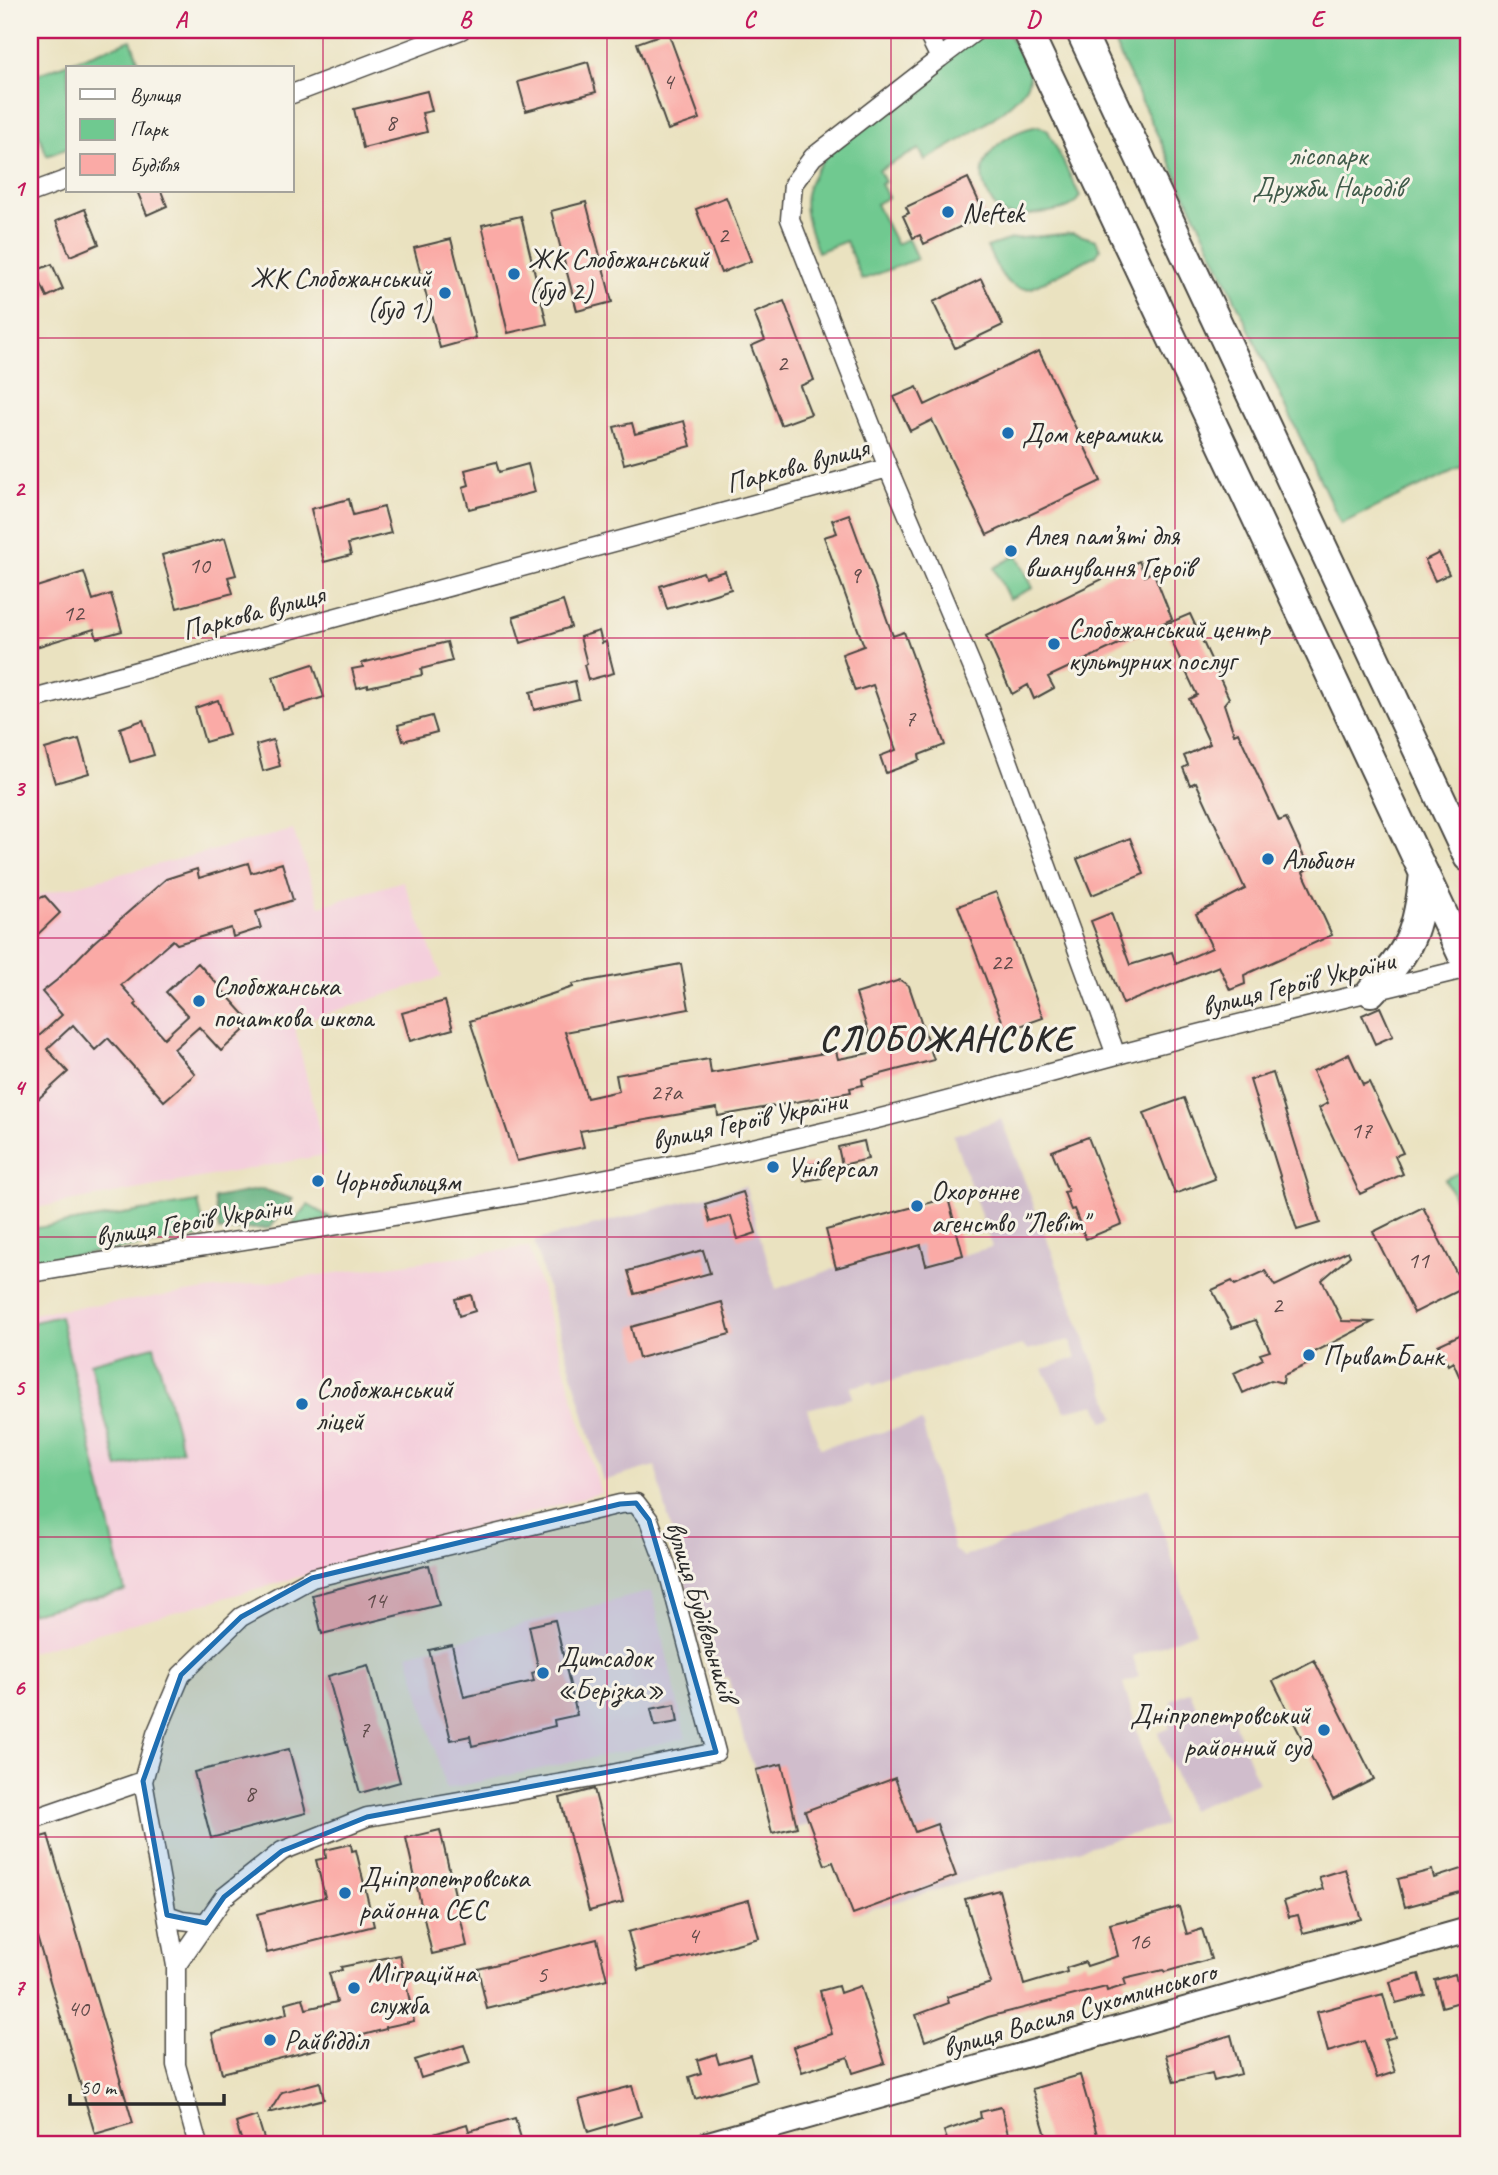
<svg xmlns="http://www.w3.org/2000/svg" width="1498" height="2175" font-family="Caveat,sans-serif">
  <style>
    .built { fill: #f4cfdc }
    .industrial { fill: #d0bdcc }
    .green { fill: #6fc990; stroke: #4d7a5e; stroke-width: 2 }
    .forest { fill: #5bad7a; stroke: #436c52; stroke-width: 2 }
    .building { fill: #faaaa6 }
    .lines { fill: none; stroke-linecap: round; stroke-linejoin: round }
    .minor-casing { stroke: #484641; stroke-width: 21 }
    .secondary-casing { stroke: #484641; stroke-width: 28 }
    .primary-casing { stroke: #484641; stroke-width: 32 }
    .minor { stroke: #fff; stroke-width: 18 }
    .secondary { stroke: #fff; stroke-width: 24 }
    .primary { stroke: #fff; stroke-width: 28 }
    .marked { fill: #1f6fb2; fill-opacity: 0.2; stroke: #1f6fb2; stroke-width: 5; stroke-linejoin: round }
    .grid { fill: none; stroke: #c2185b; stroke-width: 2; stroke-opacity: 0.55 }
    .poi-dot { fill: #1f6fb2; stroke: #f7f3e8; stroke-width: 2.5 }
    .labels { text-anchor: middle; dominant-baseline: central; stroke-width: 6; stroke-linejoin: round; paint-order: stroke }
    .number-label { font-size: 24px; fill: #5f4b4a }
    .park-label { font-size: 28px; fill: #3f5a49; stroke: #f7f3e8 }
    .poi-label { font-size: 28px; fill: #2b2b2b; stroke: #f7f3e8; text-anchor: start }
    .street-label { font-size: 28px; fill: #2b2b2b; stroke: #f7f3e8 }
    .district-label { font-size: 35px; font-weight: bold; letter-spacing: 2px; fill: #2b2b2b; stroke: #f7f3e8 }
    .neatline { fill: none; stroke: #c2185b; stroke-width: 2.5 }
    .grid-label { font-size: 23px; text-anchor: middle; font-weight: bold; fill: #c2185b }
  </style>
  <rect width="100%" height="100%" fill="#f7f3e8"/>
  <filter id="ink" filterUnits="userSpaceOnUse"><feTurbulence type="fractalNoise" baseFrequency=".0143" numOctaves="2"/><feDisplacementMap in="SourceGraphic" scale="14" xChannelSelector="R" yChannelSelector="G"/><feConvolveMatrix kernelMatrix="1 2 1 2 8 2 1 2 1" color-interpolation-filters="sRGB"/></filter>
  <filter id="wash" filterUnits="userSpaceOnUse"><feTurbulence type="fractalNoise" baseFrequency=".00686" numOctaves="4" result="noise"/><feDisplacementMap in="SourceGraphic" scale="28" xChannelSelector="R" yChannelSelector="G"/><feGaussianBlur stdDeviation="1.57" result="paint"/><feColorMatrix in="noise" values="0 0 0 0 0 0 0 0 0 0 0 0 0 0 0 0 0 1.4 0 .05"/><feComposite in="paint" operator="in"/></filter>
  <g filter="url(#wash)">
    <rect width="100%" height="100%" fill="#eae2c0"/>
    <path class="built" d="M293,830L320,906L403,881L442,977L294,1024L325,1155L30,1209V897Z
      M529,1247L601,1493L30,1652V1314Z
      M652,1591L686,1738L446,1789L408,1654Z"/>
    <path class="industrial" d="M1001,1119L1115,1418L1104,1422L1096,1404L1065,1411L1043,1369L1076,1358L1070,1340L1027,1350L1022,1345L874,1386L872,1382L851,1387L852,1398L807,1409L820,1448L922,1422L954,1550L964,1557L1149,1488L1196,1632L1133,1656L1138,1677L1123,1683L1165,1825L853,1914L834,1862L825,1865L810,1825L772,1833L756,1771L746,1747L728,1677L710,1680L655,1466L603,1481L534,1241L745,1186L776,1289L836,1268L921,1245L926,1265L963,1255L992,1247L953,1135Z
      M1190,1691L1202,1721L1229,1710L1258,1782L1190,1810L1158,1733L1170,1728L1163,1713L1173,1708L1170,1700Z"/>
    <path class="green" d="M928,30H965C948,43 944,49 928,30Z
      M985,30H1006C1012,41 1030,66 1029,78C1027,103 947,149 925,160L919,149L879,170L885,182L881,184L888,197L876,204L896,244L908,239L917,259L862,280L846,241L818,252C802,210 797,192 827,155Z
      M1108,30H1468V464L1341,524Z
      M131,40L141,68H68V148L47,156L30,110V77Z
      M1039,126L1048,131L1080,196C1074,208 1061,210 1048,212C1036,213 1018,218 1005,214C996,211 992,202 988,195C968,160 1006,131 1039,126Z
      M1073,233L1096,240L1100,249L1096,255L1032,288C1005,293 997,267 987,247L1011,239Z
      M1017,555L1033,588L1009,599L994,568Z
      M1468,1168V1226L1445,1179Z
      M198,1202L206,1236L30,1262V1229Z
      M308,1205L333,1219L291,1226Z
      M60,1316L125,1591L30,1613V1323Z
      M154,1346L182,1450L118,1468L90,1363Z"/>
    <path class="forest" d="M262,1189L293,1199L270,1228L219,1231L214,1198Z"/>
    <g id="blocks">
      <path class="building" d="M668,32L700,119L668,130L637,43Z
        M588,62L596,92L526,111L518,82Z
        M427,91L432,111L422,113L427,132L363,148L354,109Z
        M968,178L985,215L924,244L920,235L913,238L903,216L909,213L906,207Z
        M137,191H161L167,206L147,215Z
        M726,197L751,261L721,273L696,209Z
        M586,202L612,302L577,311L551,211Z
        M85,209L99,244L70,256L56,221Z
        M521,216L547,324L508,333L482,225Z
        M451,239L476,338L440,348L414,248Z
        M52,264L63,289L47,297L35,271Z
        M981,279L1003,325L955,348L933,302Z
        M784,301L814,380L800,386L811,414L781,425L751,346L765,340L754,313Z
        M1039,351L1101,481L987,535L932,420L910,431L894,397L917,387L925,405Z
        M684,421L691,446L624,464L614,427L632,423L635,434Z
        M496,462L499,472L528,464L535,492L469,509L463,487L469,485L465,470Z
        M349,499L353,515L384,507L391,533L348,544L351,555L324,562L311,509Z
        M849,514L893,636L904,632L945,745L919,755L920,760L886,773L880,756L896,750L873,685L855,691L842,654L864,646L824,537L837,533L832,520Z
        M225,538L236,575L228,577L233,593L177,608L162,555Z
        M1439,553L1449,574L1435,581L1425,560Z
        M1139,561L1145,576L1153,571L1172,619L1048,677L1054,688L1034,699L1028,685L1012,694L986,636Z
        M725,571L731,589L667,609L660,586L703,572L705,577Z
        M84,572L93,600L111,594L122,631L97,638L94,629L30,649V589Z
        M563,601L571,627L521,643L513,617Z
        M1190,614L1229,698L1224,704L1234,734L1238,732L1279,821L1286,818L1309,868L1303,872L1332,935L1244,975L1245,984L1230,990L1219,966L1123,1004L1091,921L1111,913L1130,965L1172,952L1176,964L1212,948L1196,914L1245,889L1196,782L1190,785L1183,768L1188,765L1184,756L1210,744L1189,699L1197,695L1164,625Z
        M599,631L602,643L606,642L614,673L588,680L584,665L587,664L580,637Z
        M447,642L452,661L421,669L422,675L368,687V685L357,688L352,669L363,667L362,663Z
        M313,664L324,697L283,710L273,677Z
        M575,681L579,699L534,710L530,692Z
        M218,700L229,735L205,742L195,708Z
        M432,716L437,732L403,741L398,725Z
        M143,720L154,755L130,762L120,728Z
        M79,739L89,773L55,783L45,749Z
        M273,740L280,766L263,771L256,745Z
        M1130,838L1144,874L1092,895L1077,859Z
        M248,863L251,873L282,863L293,900L256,912L261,928L233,937L231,928L177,944L173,940L121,985L137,1003L135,1005L164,1038L188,1016L166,992L198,963L252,1023L221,1051L199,1027L174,1049L195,1074L164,1101L108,1038L95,1050L73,1025L47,1049L68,1072L37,1100L30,1091V1026L39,1036L62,1015L42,992L57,980L93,943L166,879L197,869L199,878Z
        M996,892L1043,1018L1006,1031L958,906Z
        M45,896L60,913L30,942V902Z
        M681,964L689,1009L565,1032L587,1098L619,1091L616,1075L709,1059L711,1073L836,1051L838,1059L875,1052L856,994L900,980L909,986L934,1060L862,1079L863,1085L850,1088L851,1092L718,1116L717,1108L580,1131L584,1147L517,1161L470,1021L573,987L572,984Z
        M445,1001L453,1029L410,1041L402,1013Z
        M1380,1007L1393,1036L1375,1044L1362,1015Z
        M1349,1054L1363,1085L1369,1082L1403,1153L1395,1156L1403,1174L1360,1194L1319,1108L1328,1103L1313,1071Z
        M1273,1073L1320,1223L1297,1230L1250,1080Z
        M1184,1098L1215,1179L1175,1194L1144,1113Z
        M1088,1137L1122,1224L1086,1239L1074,1209L1071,1210L1064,1192L1068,1191L1052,1151Z
        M864,1141L868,1159L842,1165L838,1147Z
        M820,1163L822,1178L804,1181L801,1166Z
        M743,1192L756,1233L738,1239L731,1216L710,1222L705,1204Z
        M948,1198L963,1255L926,1265L921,1245L836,1268L826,1230Z
        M1423,1207L1464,1288L1414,1313L1373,1232Z
        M703,1250L710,1273L635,1294L628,1271Z
        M1348,1251L1350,1256L1322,1280L1342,1321L1373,1322L1309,1355L1313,1362L1284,1375L1283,1383L1271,1380L1243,1393L1234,1373L1263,1359L1260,1354L1270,1351L1255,1320L1232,1328L1212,1290L1232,1281L1235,1285L1265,1271L1275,1286Z
        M471,1295L475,1311L459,1316L455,1299Z
        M722,1302L730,1334L639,1358L631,1327Z
        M1468,1331V1396L1453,1362L1448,1365L1438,1345Z
        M429,1565L439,1605L322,1634L312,1595Z
        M555,1620L577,1715L554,1720L555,1726L472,1746L470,1736L451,1740L429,1650L452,1645L464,1697L534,1681L532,1673L539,1671L529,1626Z
        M1314,1660L1374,1779L1333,1800L1273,1681Z
        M368,1665L400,1782L360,1793L328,1676Z
        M675,1704L678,1722L655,1726L651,1709Z
        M289,1749L306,1813L211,1838L194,1772Z
        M782,1764L797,1827L772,1833L756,1770Z
        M895,1778L915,1832L937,1824L956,1876L853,1914L833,1862L825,1865L805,1811Z
        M594,1789L623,1902L589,1911L560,1798Z
        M440,1830L467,1946L432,1954L406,1838Z
        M48,1835L133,2123L95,2134L30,1913V1840Z
        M351,1844L352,1851L356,1850L374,1926L267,1953L257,1914L325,1897L316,1860L326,1858L325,1850Z
        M1468,1867V1890L1405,1907L1398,1879L1432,1870L1434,1878Z
        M1345,1869L1361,1919L1303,1933L1298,1915L1289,1917L1284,1901L1323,1889L1319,1877Z
        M999,1890L1024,1985L1067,1972L1066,1968L1085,1962L1087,1966L1118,1956L1110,1924L1126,1920L1127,1922L1179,1907L1187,1934L1202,1929L1211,1959L1165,1972L1163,1970L1124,1979L1126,1985L1107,1991L1106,1987L988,2017L925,2041L916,2015L949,2003L947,1997L991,1983L965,1899Z
        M749,1900L759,1938L638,1970L628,1932Z
        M597,1939L607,1979L487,2009L478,1969Z
        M400,1955L414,2021L386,2027V2029L329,2044V2046L222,2073L212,2033L287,2014L285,2003L303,1998L306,2009L337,2002L329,1973L342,1970L341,1967Z
        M1419,1974L1425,1995L1396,2003L1390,1982Z
        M1455,1974L1463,2001L1442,2007L1435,1980Z
        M838,1986L840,1993L860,1986L885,2063L853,2073L848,2057L802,2072L793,2047L832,2034L820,1991Z
        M1383,1994L1395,2037L1384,2040L1395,2072L1377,2078L1364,2041L1328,2052L1317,2012Z
        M1231,2035L1241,2074L1214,2081L1212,2073L1174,2082L1166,2055Z
        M464,2045L470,2063L421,2078L415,2060Z
        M716,2054L719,2064L750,2055L757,2080L695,2099L689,2077L701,2073L697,2060Z
        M1080,2075L1100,2145H1049L1032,2089Z
        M320,2082L324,2099L269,2113L282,2092Z
        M632,2086L641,2116L588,2132L579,2100Z
        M1001,2107L1008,2134L967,2145H949L944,2131L981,2118L980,2112Z
        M257,2116L266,2145H243L236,2123Z
        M515,2118L523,2145H410V2141L467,2124L469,2131Z"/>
    </g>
  </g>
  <g filter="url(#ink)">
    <use href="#blocks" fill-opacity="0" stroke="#484641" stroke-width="2"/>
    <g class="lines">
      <defs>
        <path id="minor" d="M926,30L940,58L813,157L793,184L790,219L888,468L985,697L1116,1055
          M940,58L977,30
          M292,94L461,30
          M30,193L68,179
          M30,700L888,468
          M30,1273C295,1232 562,1194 823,1132C922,1109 1019,1081 1117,1055C1233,1024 1351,997 1468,968
          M30,1820L143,1781
          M167,1915L182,1920L206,1923
          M176,1966L224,1897L282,1851L367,1817L598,1777L716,1752L668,1571L649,1520L636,1503L620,1504L312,1578L241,1617L181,1675L156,1734L143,1781L176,1966V2065L198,2145"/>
        <path id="secondary" d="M705,2145L1468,1930"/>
        <path id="primary" d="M1027,30L1468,967
          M1080,30L1468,857
          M1371,992C1411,950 1418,931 1424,873"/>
      </defs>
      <use href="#minor" class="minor-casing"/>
      <use href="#secondary" class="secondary-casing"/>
      <use href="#primary" class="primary-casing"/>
      <use href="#minor" class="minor"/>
      <use href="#secondary" class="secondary"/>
      <use href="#primary" class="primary"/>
    </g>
  </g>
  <path class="marked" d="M636,1503L649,1520L716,1752L367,1817L282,1851L224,1897L206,1923L167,1915L143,1781L181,1675L241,1617L312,1578L620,1504Z"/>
  <path class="grid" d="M323,30V2145M607,30V2145M891,30V2145M1175,30V2145M30,338H1468M30,638H1468M30,938H1468M30,1237H1468M30,1537H1468M30,1837H1468"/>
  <g class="poi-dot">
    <circle cx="948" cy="212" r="7"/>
    <circle cx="514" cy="274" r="7"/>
    <circle cx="445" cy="293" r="7"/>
    <circle cx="1008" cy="433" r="7"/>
    <circle cx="1011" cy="551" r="7"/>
    <circle cx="1054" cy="644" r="7"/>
    <circle cx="1268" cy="859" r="7"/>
    <circle cx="199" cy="1001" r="7"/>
    <circle cx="773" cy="1167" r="7"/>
    <circle cx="318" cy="1181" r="7"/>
    <circle cx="917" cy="1206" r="7"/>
    <circle cx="1309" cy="1355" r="7"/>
    <circle cx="302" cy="1404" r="7"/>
    <circle cx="543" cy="1673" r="7"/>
    <circle cx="1324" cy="1730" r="7"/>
    <circle cx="345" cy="1893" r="7"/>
    <circle cx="354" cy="1988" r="7"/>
    <circle cx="270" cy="2040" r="7"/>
  </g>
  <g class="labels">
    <g class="number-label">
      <text x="668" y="81">4</text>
      <text x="391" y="122">8</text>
      <text x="723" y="235">2</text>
      <text x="782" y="363">2</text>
      <text x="199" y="565">10</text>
      <text x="855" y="575">9</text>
      <text x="73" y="613">12</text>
      <text x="910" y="718">7</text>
      <text x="1001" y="962">22</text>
      <text x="666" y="1092">27а</text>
      <text x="1361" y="1130">17</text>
      <text x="1418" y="1260">11</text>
      <text x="1277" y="1305">2</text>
      <text x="375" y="1600">14</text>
      <text x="364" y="1729">7</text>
      <text x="250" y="1793">8</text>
      <text x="693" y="1935">4</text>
      <text x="1139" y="1941">16</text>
      <text x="542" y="1974">5</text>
      <text x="78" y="2008">40</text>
    </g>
    <g class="park-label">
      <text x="1328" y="155">лісопарк<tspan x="1328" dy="32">Дружби Народів</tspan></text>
    </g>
    <g class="poi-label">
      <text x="962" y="212">Neftek</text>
      <text x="528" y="258">ЖК Слобожанський<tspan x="528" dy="32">(буд 2)</tspan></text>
      <text x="431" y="277" text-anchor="end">ЖК Слобожанський<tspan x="431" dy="32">(буд 1)</tspan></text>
      <text x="1022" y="433">Дом керамики</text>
      <text x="1025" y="535">Алея пам’яті для<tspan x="1025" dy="32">вшанування Героїв</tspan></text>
      <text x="1068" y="628">Слобожанський центр<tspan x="1068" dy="32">культурних послуг</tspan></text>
      <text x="1282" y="859">Альбион</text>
      <text x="213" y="985">Cлобожанська<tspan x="213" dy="32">початкова школа</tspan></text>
      <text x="787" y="1167">Універсал</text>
      <text x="332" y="1181">Чорнобильцям</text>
      <text x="931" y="1190">Охоронне<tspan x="931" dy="32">агенство "Левіт"</tspan></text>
      <text x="1323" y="1355">ПриватБанк</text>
      <text x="316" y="1388">Слобожанський<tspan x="316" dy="32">ліцей</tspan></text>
      <text x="557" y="1657">Дитсадок<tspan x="557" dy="32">«Берізка»</tspan></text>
      <text x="1310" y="1714" text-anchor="end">Дніпропетровський<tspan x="1310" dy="32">районний суд</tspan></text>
      <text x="359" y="1877">Дніпропетровська<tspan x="359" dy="32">районна СЕС</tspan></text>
      <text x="368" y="1972">Міграційна<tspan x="368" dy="32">служба</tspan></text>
      <text x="284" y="2040">Райвідділ</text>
    </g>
    <g class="street-label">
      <text transform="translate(797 465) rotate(-15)">Паркова вулиця</text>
      <text transform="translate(253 612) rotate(-15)">Паркова вулиця</text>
      <text transform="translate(1298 983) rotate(-14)">вулиця Героїв України</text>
      <text transform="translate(749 1120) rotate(-12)">вулиця Героїв України</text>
      <text transform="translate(193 1221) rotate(-9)">вулиця Героїв України</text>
      <text transform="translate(702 1611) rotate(73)">вулиця Будівельників</text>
      <text transform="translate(1079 2009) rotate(-16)">вулиця Василя Сухомлинського</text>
    </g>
    <g class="district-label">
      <text x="947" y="1038">СЛОБОЖАНСЬКЕ</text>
    </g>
  </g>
  <rect width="1498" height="2175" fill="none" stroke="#f7f3e8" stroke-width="77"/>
  <rect x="66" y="66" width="228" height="126" fill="#f7f3e8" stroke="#a5a39c" stroke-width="2"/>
  <rect x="80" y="89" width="35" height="10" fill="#ffffff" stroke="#a5a39c" stroke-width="2"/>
  <text x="130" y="102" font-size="21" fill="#2b2b2b">Вулиця</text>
  <rect x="80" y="119" width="35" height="21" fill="#6fc990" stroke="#a5a39c" stroke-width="2"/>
  <text x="130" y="136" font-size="21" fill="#2b2b2b">Парк</text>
  <rect x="80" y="154" width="35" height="21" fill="#faaaa6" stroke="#a5a39c" stroke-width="2"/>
  <text x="130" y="172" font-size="21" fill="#2b2b2b">Будівля</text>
  <path d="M70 2094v10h154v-10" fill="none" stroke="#2b2b2b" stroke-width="3.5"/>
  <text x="80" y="2094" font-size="21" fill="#2b2b2b" stroke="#f7f3e8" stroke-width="5" paint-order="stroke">50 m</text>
  <rect x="38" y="38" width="1422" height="2098" class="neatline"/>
  <g class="grid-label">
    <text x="181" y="27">A</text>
    <text x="465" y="27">B</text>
    <text x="749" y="27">C</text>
    <text x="1033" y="27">D</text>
    <text x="1317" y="27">E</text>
    <text x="19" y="196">1</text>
    <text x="19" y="496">2</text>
    <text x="19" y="796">3</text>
    <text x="19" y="1095">4</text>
    <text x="19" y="1395">5</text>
    <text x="19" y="1695">6</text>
    <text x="19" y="1995">7</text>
  </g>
</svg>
